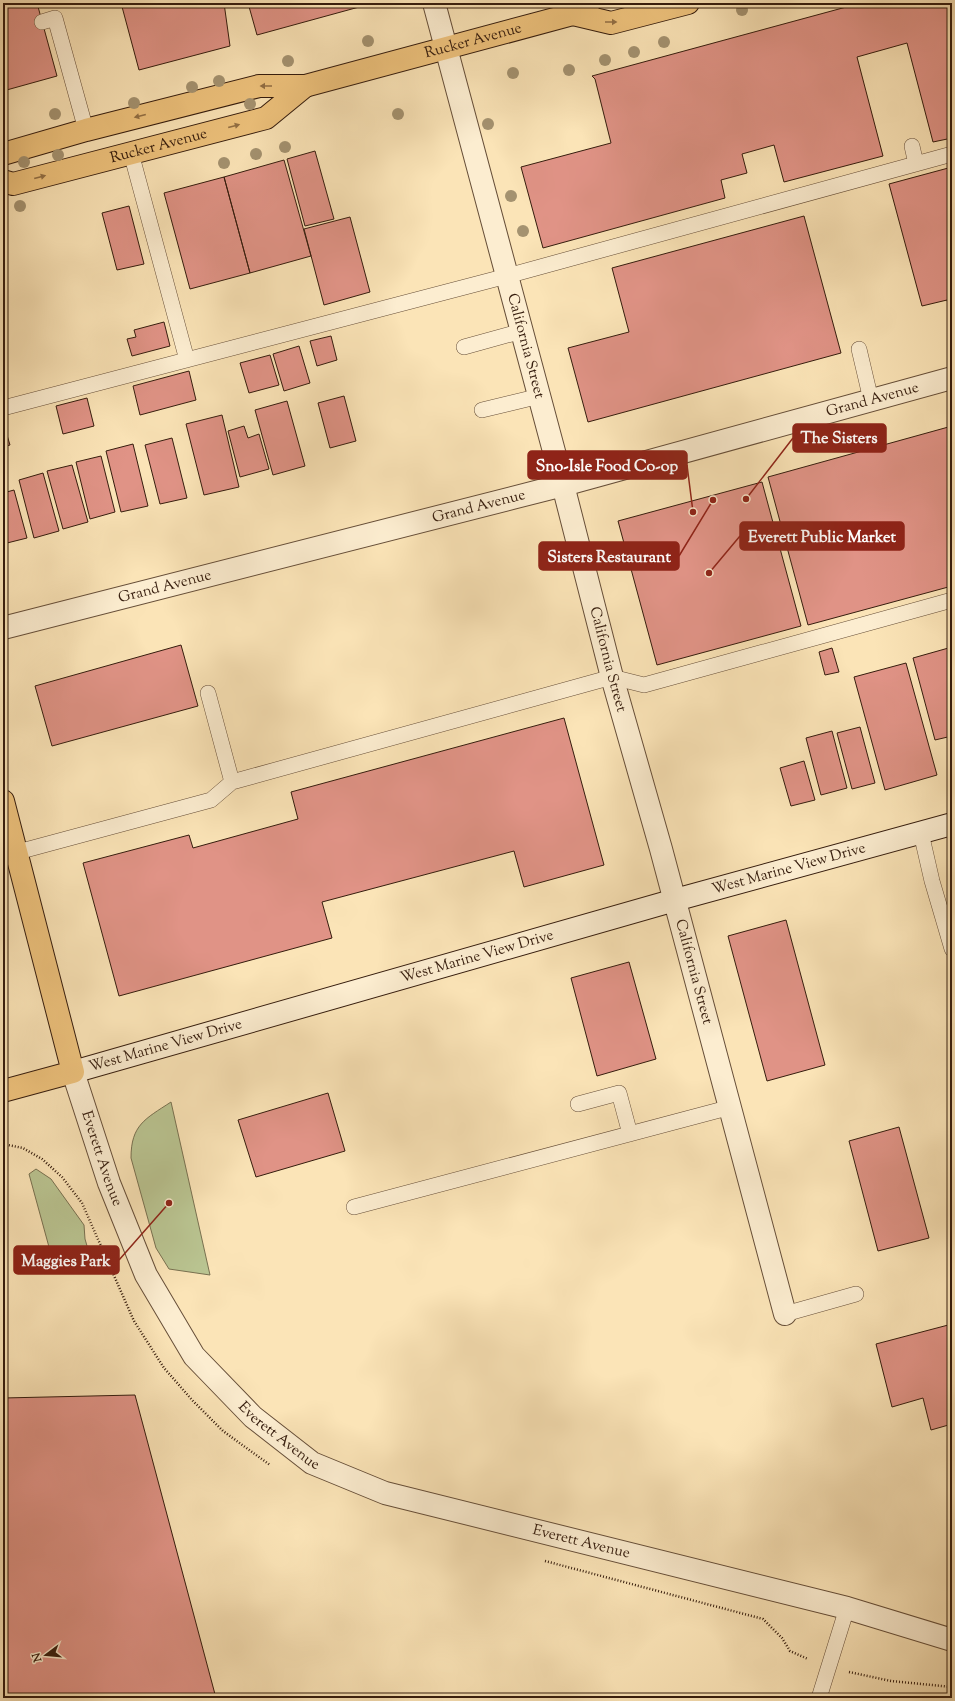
<svg xmlns="http://www.w3.org/2000/svg" width="955" height="1701" font-family="'Sorts Mill Goudy',serif">
  <style>
    .green { fill: #bac592; stroke: #787050 }
    .building { fill: #e09386; stroke: #351c0d }
    .lines { fill: none; stroke-linecap: round; stroke-linejoin: round }
    .service-casing { stroke: #664e38; stroke-width: 16 }
    .tertiary-casing { stroke: #664e38; stroke-width: 24 }
    .secondary-casing { stroke: #351c0d; stroke-width: 24 }
    .primary-casing { stroke: #351c0d; stroke-width: 24 }
    .path { stroke: #351c0d; stroke-width: 2.5; stroke-dasharray: 1 2; stroke-linecap: butt }
    .service { stroke: #fcedd0; stroke-width: 15 }
    .tertiary { stroke: #fcedd0; stroke-width: 22 }
    .secondary { stroke: #fcedd0; stroke-width: 22 }
    .primary { stroke: #eec27c; stroke-width: 22 }
    .tree { fill: #a49270 }
    .oneway { fill: #926f44 }
    .labels { text-anchor: middle; dominant-baseline: central; stroke-width: 3.5; stroke-linejoin: round; paint-order: stroke }
    .street-label { font-size: 15px; fill: #351c0d; stroke: #fcedd0 }
    .leader { fill: none; stroke: #8f2418; stroke-width: 1.5 }
    .callout-dot { fill: #8f2418; stroke: #fcedd0; stroke-width: 1.5 }
    .callout { fill: #8f2418; stroke: #8f2418; stroke-width: 1.5 }
    .callout-label { font-size: 16px; text-anchor: middle; font-weight: bold; fill: #fff }
  </style>
  <rect width="100%" height="100%" fill="#fbe4b7"/>
  <filter id="stains"><feTurbulence type="fractalNoise" baseFrequency=".005" numOctaves="4"/><feColorMatrix values="0 0 0 0 .2 0 0 0 0 .09 0 0 0 0 .02 0 0 0 .5 -.17"/></filter>
  <radialGradient id="worn" r=".72"><stop offset=".6" stop-color="#630" stop-opacity="0"/><stop offset="1" stop-color="#630" stop-opacity=".3"/></radialGradient>
  <path class="green" d="M171,1102L210,1275L169,1269L156,1248L131,1158C131,1125 145,1119 171,1102Z
    M36,1169L51,1179L84,1225L85,1239L92,1263L61,1260L49,1247L29,1174Z"/>
  <path class="building" d="M3,3H37L57,76L3,91Z
    M121,3H224L230,46L139,70Z
    M248,3H370V4L257,35Z
    M861,3H952V138L933,142L907,43L857,57L883,156L784,182L774,145L742,154L747,173L721,180L725,198L543,248L521,167L611,143L595,79L592,76Z
    M315,151L334,219L305,226L287,159Z
    M284,160L311,256L250,273L224,177Z
    M952,167V318L947,300L922,306L889,184Z
    M224,177L250,273L190,289L164,193Z
    M129,206L144,264L117,270L102,213Z
    M804,216L841,353L588,422L568,348L629,332L612,268Z
    M350,217L370,292L324,305L304,229Z
    M164,322L170,346L132,356L127,339L136,337L134,330Z
    M331,336L337,360L317,366L310,341Z
    M299,346L310,383L284,391L273,354Z
    M270,355L279,385L249,393L240,363Z
    M189,371L196,400L140,415L133,386Z
    M344,396L356,441L330,448L318,403Z
    M87,398L94,426L63,434L56,406Z
    M287,401L305,466L273,475L255,410Z
    M222,415L239,487L204,495L186,424Z
    M3,422L10,445L3,447Z
    M244,426L248,438L259,434L269,469L240,477L228,431Z
    M952,426V586L808,625L768,477Z
    M172,438L187,498L160,504L145,445Z
    M133,444L148,506L121,512L106,451Z
    M101,456L115,512L90,519L76,462Z
    M72,465L88,522L63,529L47,471Z
    M43,473L59,531L34,538L19,480Z
    M762,482L801,626L657,665L618,521Z
    M14,490L27,538L3,544V493Z
    M181,645L198,706L52,746L35,686Z
    M952,647V736L935,740L913,658Z
    M832,648L839,672L825,675L819,652Z
    M906,663L937,775L885,790L854,677Z
    M564,718L604,865L524,887L514,851L322,902L332,938L119,996L83,863L189,835L193,848L298,819L291,792Z
    M860,727L875,783L852,789L837,733Z
    M832,731L847,788L821,795L806,738Z
    M804,761L815,800L791,806L780,768Z
    M786,920L825,1065L767,1081L728,936Z
    M629,962L656,1059L597,1076L571,978Z
    M328,1093L345,1151L256,1177L238,1120Z
    M899,1127L929,1238L878,1251L849,1141Z
    M952,1324V1424L931,1430L923,1398L892,1407L876,1344Z
    M135,1395L216,1698H3V1398Z"/>
  <g class="lines">
    <defs>
      <path id="service" d="M42,22L55,18L86,130
        M912,146L916,164
        M131,153L187,360
        M464,347L522,331
        M859,349L871,400
        M3,408L507,276L952,154
        M482,410L540,396
        M208,693L232,782
        M921,833L932,881L952,949
        M3,856L211,800L232,782L612,677L644,685L952,600
        M578,1104L619,1093L630,1134
        M354,1207L731,1107
        M785,1314L856,1294
        M819,1698L847,1608"/>
      <g id="tertiary">
        <path id="s1" d="M434,3L563,485L612,677L661,849L785,1314"/>
        <path id="s2" d="M3,628L563,485L952,378"/>
        <path id="s3" d="M73,1072L109,1183L146,1275L194,1356L253,1417L312,1463L385,1493L847,1608L952,1640"/>
      </g>
      <g id="secondary">
        <path id="s4" d="M73,1072L675,900L952,824"/>
      </g>
      <g id="primary">
        <path d="M573,14L611,23L688,3"/>
        <path id="s5" d="M3,154L86,130L259,86H305L573,14L589,3"/>
        <path id="s6" d="M3,181L13,184L266,118L305,86"/>
        <path d="M3,801L73,1072L3,1091"/>
      </g>
    </defs>
    <use href="#service" class="service-casing"/>
    <use href="#tertiary" class="tertiary-casing"/>
    <use href="#secondary" class="secondary-casing"/>
    <use href="#primary" class="primary-casing"/>
    <path class="path" d="M3,1144L23,1148L42,1159L62,1177L82,1203L134,1321L164,1368L193,1401L223,1431L270,1465
      M545,1561L763,1619L782,1638L790,1651L808,1659
      M849,1672L891,1681L952,1687"/>
    <use href="#service" class="service"/>
    <use href="#tertiary" class="tertiary"/>
    <use href="#secondary" class="secondary"/>
    <use href="#primary" class="primary"/>
  </g>
  <g class="tree">
    <circle cx="742" cy="10" r="6"/>
    <circle cx="368" cy="41" r="6"/>
    <circle cx="664" cy="42" r="6"/>
    <circle cx="634" cy="52" r="6"/>
    <circle cx="605" cy="60" r="6"/>
    <circle cx="288" cy="61" r="6"/>
    <circle cx="569" cy="70" r="6"/>
    <circle cx="513" cy="73" r="6"/>
    <circle cx="219" cy="81" r="6"/>
    <circle cx="192" cy="87" r="6"/>
    <circle cx="134" cy="103" r="6"/>
    <circle cx="250" cy="104" r="6"/>
    <circle cx="55" cy="114" r="6"/>
    <circle cx="398" cy="114" r="6"/>
    <circle cx="488" cy="124" r="6"/>
    <circle cx="285" cy="147" r="6"/>
    <circle cx="256" cy="154" r="6"/>
    <circle cx="58" cy="155" r="6"/>
    <circle cx="24" cy="162" r="6"/>
    <circle cx="224" cy="163" r="6"/>
    <circle cx="511" cy="196" r="6"/>
    <circle cx="20" cy="206" r="6"/>
    <circle cx="523" cy="231" r="6"/>
  </g>
  <defs><path id="oneway-solid" d="M-6-.8H1V-3.2L6.5 0L1 3.2V.8H-6Z"/></defs>
  <g class="oneway">
    <use href="#oneway-solid" transform="translate(611 22)"/>
    <use href="#oneway-solid" transform="translate(266 86) rotate(-180)"/>
    <use href="#oneway-solid" transform="translate(140 116) rotate(166)"/>
    <use href="#oneway-solid" transform="translate(234 126) rotate(-15)"/>
    <use href="#oneway-solid" transform="translate(40 177) rotate(-15)"/>
  </g>
  <g class="labels">
    <g class="street-label">
      <text stroke="none"><textPath href="#s5" startOffset="485">Rucker Avenue</textPath></text>
      <text stroke="none"><textPath href="#s6" startOffset="161">Rucker Avenue</textPath></text>
      <text stroke="none"><textPath href="#s1" startOffset="355">California Street</textPath></text>
      <text stroke="none"><textPath href="#s2" startOffset="899">Grand Avenue</textPath></text>
      <text stroke="none"><textPath href="#s2" startOffset="491">Grand Avenue</textPath></text>
      <text stroke="none"><textPath href="#s2" startOffset="167">Grand Avenue</textPath></text>
      <text stroke="none"><textPath href="#s1" startOffset="679">California Street</textPath></text>
      <text stroke="none"><textPath href="#s4" startOffset="744">West Marine View Drive</textPath></text>
      <text stroke="none"><textPath href="#s4" startOffset="420">West Marine View Drive</textPath></text>
      <text stroke="none"><textPath href="#s1" startOffset="1003">California Street</textPath></text>
      <text stroke="none"><textPath href="#s4" startOffset="96">West Marine View Drive</textPath></text>
      <text stroke="none"><textPath href="#s3" startOffset="91">Everett Avenue</textPath></text>
      <text stroke="none"><textPath href="#s3" startOffset="427">Everett Avenue</textPath></text>
      <text stroke="none"><textPath href="#s3" startOffset="751">Everett Avenue</textPath></text>
    </g>
  </g>
  <path class="leader" d="M746 499L793 438M693 512L687 465M709 573L740 536M713 500L679 556M169 1203L119 1260"/>
  <g class="callout-dot">
    <circle cx="746" cy="499" r="4"/>
    <circle cx="693" cy="512" r="4"/>
    <circle cx="709" cy="573" r="4"/>
    <circle cx="713" cy="500" r="4"/>
    <circle cx="169" cy="1203" r="4"/>
  </g>
  <g class="callout">
    <rect x="793" y="424" width="93" height="28" rx="4"/>
    <rect x="528" y="451" width="159" height="28" rx="4"/>
    <rect x="740" y="522" width="164" height="28" rx="4"/>
    <rect x="539" y="542" width="140" height="28" rx="4"/>
    <rect x="14" y="1246" width="105" height="28" rx="4"/>
  </g>
  <g class="callout-label">
    <text x="839" y="443">The Sisters</text>
    <text x="607" y="471">Sno-Isle Food Co-op</text>
    <text x="822" y="542">Everett Public Market</text>
    <text x="609" y="562">Sisters Restaurant</text>
    <text x="66" y="1266">Maggies Park</text>
  </g>
  <rect width="955" height="1701" fill="none" stroke="#fbe4b7" stroke-width="16"/>
  <rect x="4" y="4" width="947" height="1693" fill="none" stroke="#351c0d" stroke-width="2"/>
  <rect x="8" y="8" width="939" height="1685" fill="none" stroke="#351c0d"/>
  <g transform="translate(46 1655) rotate(254)" stroke="#fcedd0" stroke-width="3" paint-order="stroke">
  <path d="M0-3L7 15L0 10L-7 15Z" fill="#351c0d"/>
  <text y="-6" font-size="11" font-weight="bold" text-anchor="middle" fill="#351c0d">N</text>
  </g>
  <rect width="100%" height="100%" filter="url(#stains)"/>
  <rect width="100%" height="100%" fill="url(#worn)"/>
</svg>
